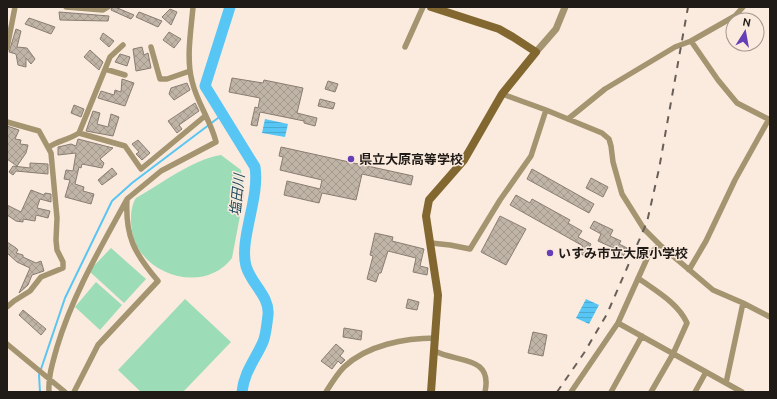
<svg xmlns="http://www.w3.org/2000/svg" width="777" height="399" font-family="Ubuntu,'Noto Sans JP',sans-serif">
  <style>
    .grass { fill: #9cdcb7 }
    .water { fill: url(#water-rules) }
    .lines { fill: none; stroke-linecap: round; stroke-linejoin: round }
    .stream { stroke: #57c6f4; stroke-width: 2 }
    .river { stroke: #57c6f4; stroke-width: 11 }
    .building { fill: url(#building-cross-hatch); stroke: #897d71 }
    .minor { stroke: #a59470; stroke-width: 5.5 }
    .tertiary { stroke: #a59470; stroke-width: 7 }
    .secondary { stroke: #826830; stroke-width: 8 }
    .rail { stroke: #685f58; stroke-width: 2; stroke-dasharray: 7 7; stroke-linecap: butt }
    .poi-dot { fill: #663eb6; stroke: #fbebdf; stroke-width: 1.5 }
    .labels { text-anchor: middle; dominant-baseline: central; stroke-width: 3; stroke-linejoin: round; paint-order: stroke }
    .poi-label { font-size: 13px; font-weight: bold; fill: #211b17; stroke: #fbebdf; text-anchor: start }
    .water-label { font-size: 14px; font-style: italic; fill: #1d4b5f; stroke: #fbebdf }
  </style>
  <defs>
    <pattern id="water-rules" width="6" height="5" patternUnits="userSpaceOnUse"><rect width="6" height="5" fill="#57c6f4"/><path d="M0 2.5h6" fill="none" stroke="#4baad0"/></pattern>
    <pattern id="building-cross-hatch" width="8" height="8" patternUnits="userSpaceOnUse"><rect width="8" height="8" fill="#c0b4a6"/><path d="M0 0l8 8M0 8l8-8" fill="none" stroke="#a59a8e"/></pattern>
  </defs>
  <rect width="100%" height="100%" fill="#fbebdf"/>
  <path class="grass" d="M221,155L241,170L244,195L232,258C208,290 157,280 138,248C133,240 131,228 131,219C131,212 132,204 136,198C161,184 193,159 221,155Z
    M111,248L146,279L124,303L89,271Z
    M96,282L122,305L100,330L75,307Z
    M185,299L231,342L183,392H141L118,370Z"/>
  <path class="water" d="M265,119L288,124L285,137L262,133Z
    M586,299L599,305L589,324L576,318Z"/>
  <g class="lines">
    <path class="stream" d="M40,392L39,375L65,298L112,201L132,183L222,115"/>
    <path class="river" d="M230,7L205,86L255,167C260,198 239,239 246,266C251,284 270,296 268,315C267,323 266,335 263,342C255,360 244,372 242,392"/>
  </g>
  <path class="building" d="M112,7H115L134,15L131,19L111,10Z
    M170,9L177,12L171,25L162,17Z
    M59,12L109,16L108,21L60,20Z
    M139,12L162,21L158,27L136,17Z
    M29,18L55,27L51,34L25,24Z
    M16,29L21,31L17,47L27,48L35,59L31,64L26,58V67L18,65L16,54L9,52Z
    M169,32L181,39L174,48L163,40Z
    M103,33L114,41L109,47L100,39Z
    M142,47L144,55L148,53L151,68L136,71L133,49Z
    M90,50L103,62L99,70L84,57Z
    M120,54L130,57L127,66L115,62Z
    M232,78L263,83L264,80L303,88L297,113L317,118L315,126L304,123V121L260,112L257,126L251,125L255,107L258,108L260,98L229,92Z
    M122,79L134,83L125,106L98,98L101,91L114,95L115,90L121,92Z
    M328,81L338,84L335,92L325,89Z
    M187,83L190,90L174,100L169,94L171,88Z
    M320,99L335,103L333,109L318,106Z
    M195,103L199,111L179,125L182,129L177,133L168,121Z
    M74,105L84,109L81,117L71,113Z
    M93,111L100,113L97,124L108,127L111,114L119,117L113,136L86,131Z
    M7,126L19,130L15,139L21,140L20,144L28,145L26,153L17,166L7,159Z
    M78,139L113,148L100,159L104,163L102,168L82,164L81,168L79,167L75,184L84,187L83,191L94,194L91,204L65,197L70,180L64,179L66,170L73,171L76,153L58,155V147L71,144L76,146Z
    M138,140L150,153L142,160L136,154L139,152L132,144Z
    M281,147L413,176L411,185L362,174L356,200L322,193L319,203L284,195L287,181L320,189L322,180L280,170L283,157L279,156Z
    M30,163L48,164V174L16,171L13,175L9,172L13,166L30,168Z
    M112,168L117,174L102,185L98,180Z
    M532,169L594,204L589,213L527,179Z
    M591,178L608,187L603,197L586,188Z
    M31,190L44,195L45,193L51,194V202L40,199L37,208L50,211L48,218L36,215L35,221L23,219V222L16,221L7,215V205L21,212Z
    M516,195L530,203L532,199L570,220L568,223L582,231L578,237L591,244L585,256L579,253L583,246L510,205Z
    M500,216L526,229L506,265L481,252Z
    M594,221L613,230L610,236L621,241L619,244L627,248L622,259L615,256L618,250L598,241L601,234L590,228Z
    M375,233L393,237L392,241L424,249L420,266L428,268L427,275L413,272L416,258L388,251L381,273H379L376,282L367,279L373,256L370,255Z
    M7,242L16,248L18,250L16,253L23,255V257L36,263L41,261L44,271L32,275L28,285L19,293L30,268L17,262L7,253Z
    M408,299L419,302L417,310L406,308Z
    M23,310L46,329L41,335L19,315Z
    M344,328L362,331L361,340L343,337Z
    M533,332L547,335L543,356L528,353Z
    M336,344L344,351L340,356L345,360L341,364L338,361L332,369L321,361Z"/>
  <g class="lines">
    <path class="minor" d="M66,7L103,10L108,7
      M691,41L718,80L737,103L770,120
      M123,45L110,57L79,133L125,146L141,169L205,116
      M151,47L160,79H167L190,71
      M405,47L423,7
      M7,48L15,7
      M105,69L125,75
      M502,94L546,110L602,133L609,139L611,146L613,162L622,194L644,229L660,245L713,290L743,303L770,317
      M568,119L605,89L675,47L691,41L735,16L743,7
      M7,122L39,131L51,153L57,218L56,240L57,250L63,262V268L41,277L30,291L14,301L7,307
      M49,147C57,141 68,140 79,133
      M431,243L450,245L470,249L500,200L531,156L546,110
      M689,270L706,241L735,180L769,119
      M638,278C656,291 678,303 687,323L673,354L651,392
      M618,323L742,392
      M7,344L65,392
      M435,351C457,363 493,355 485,392
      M726,383L743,303
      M49,392C48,376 53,362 57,347C73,294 100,249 126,201
      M74,392L98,345L158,281C134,253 125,236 127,199L161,171L216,142C211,121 197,103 192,81C186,58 191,31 193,7
      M326,392C331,384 337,374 344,367C367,345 405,338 436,338
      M571,392L618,323L649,254L660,245
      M611,392L642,336
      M695,392L706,372"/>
    <path class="tertiary" d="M536,52L556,29L565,7"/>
    <path class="secondary" d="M431,7L499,29L513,37L536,52L502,94L464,160L429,200L426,216L438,295L431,392"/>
    <path class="rail" d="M557,392L584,353L607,314L647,222L659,169L688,7"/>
  </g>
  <g class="poi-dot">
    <circle cx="351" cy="159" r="4"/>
    <circle cx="550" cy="253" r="4"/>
  </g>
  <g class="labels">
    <g class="poi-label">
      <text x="359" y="159">県立大原高等学校</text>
      <text x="558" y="253">いすみ市立大原小学校</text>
    </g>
    <g class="water-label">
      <text transform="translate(237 195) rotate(-84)">塩田川</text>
    </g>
  </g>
  <rect width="777" height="399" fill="none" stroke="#211b17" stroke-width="16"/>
  <g transform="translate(745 32) rotate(11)"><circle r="19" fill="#fbebdf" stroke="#a4988f"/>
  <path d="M0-3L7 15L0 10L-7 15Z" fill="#663eb6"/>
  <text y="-6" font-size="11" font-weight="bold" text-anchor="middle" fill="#211b17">N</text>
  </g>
</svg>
